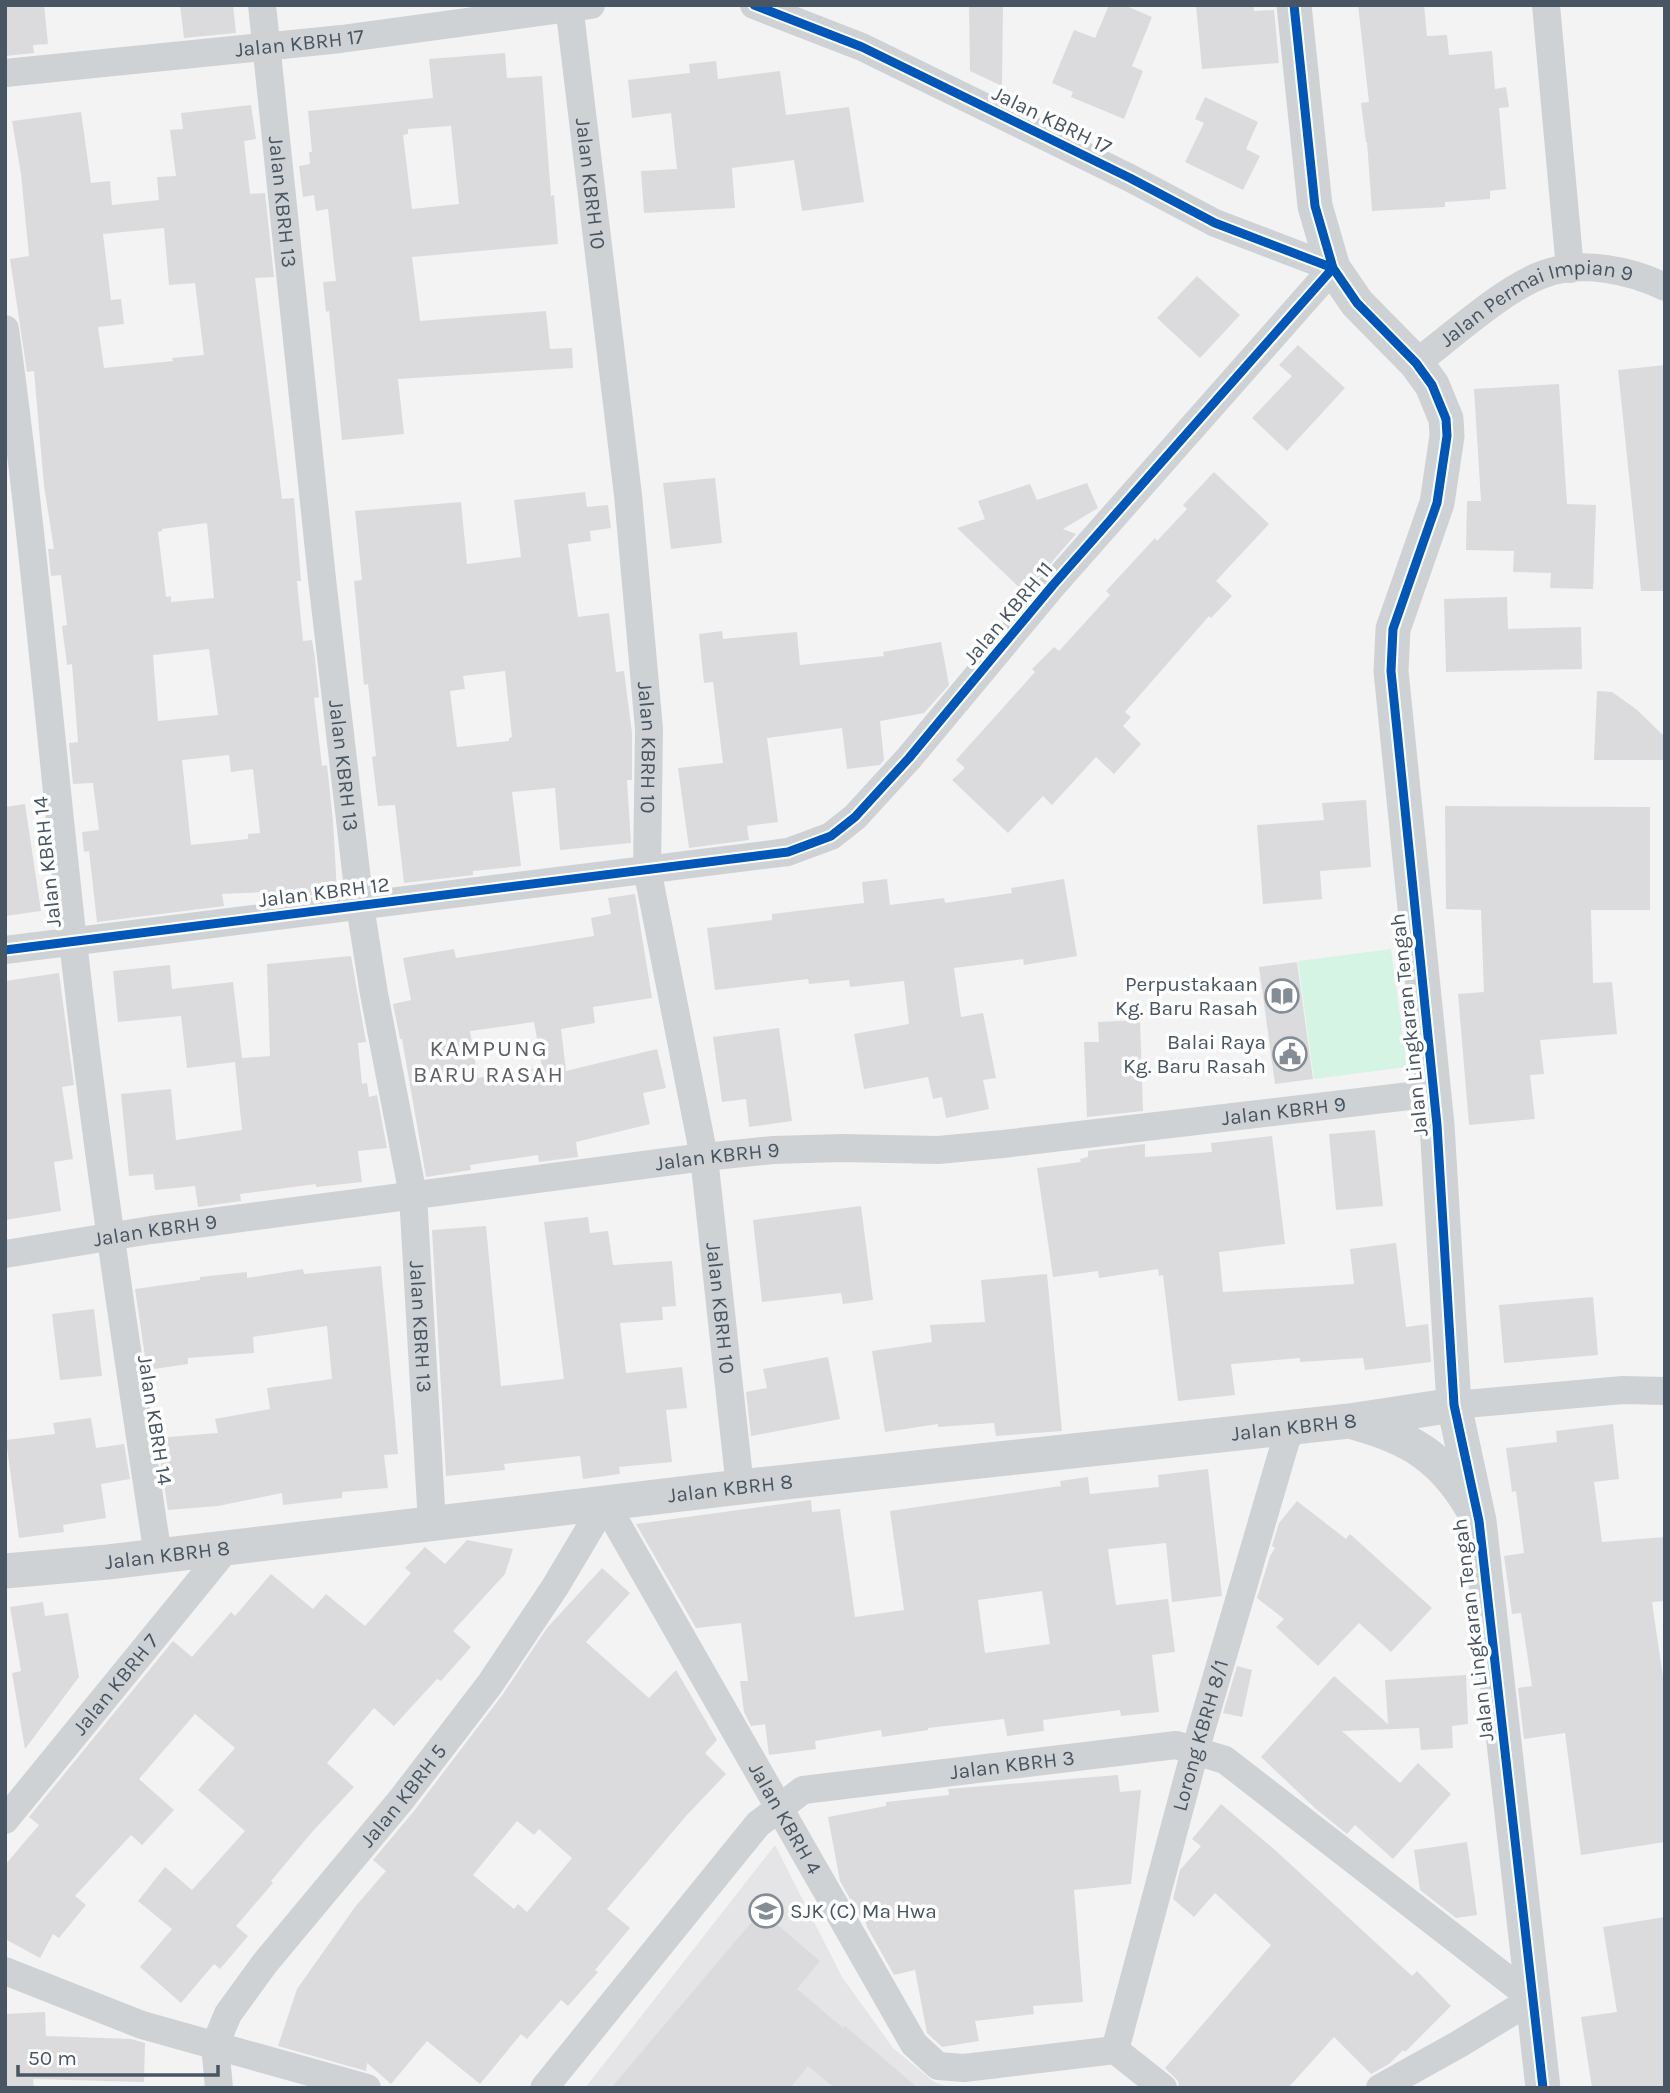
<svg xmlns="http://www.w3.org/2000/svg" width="1670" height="2093" font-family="Karla,sans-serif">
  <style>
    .education { fill: #e5e4e6 }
    .green { fill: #d6f4e3 }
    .building { fill: #dbdbdd; fill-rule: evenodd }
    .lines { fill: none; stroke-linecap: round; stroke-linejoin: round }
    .minor { stroke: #cfd2d4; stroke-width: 28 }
    .tertiary { stroke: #cfd2d4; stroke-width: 35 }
    .cycleway-casing { stroke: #fff; stroke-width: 13 }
    .cycleway { stroke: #0057b8; stroke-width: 9 }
    .labels { text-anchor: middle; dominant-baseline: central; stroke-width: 7; stroke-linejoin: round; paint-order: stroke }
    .street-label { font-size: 21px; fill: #485563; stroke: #fff }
    .poi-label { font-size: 21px; fill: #485563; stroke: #fff; text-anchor: end }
    .neighbourhood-label { font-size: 23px; letter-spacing: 2px; fill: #5e6268; stroke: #fff }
  </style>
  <rect width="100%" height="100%" fill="#f4f3f3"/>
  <path class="education" d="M775,1845L842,1977L893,2048L934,2082L951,2088H585Z"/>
  <path class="green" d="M1391,949L1407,1067L1314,1079L1298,961Z"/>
  <path class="building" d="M5,5H44L48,44L33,45L34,53L5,56Z
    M180,5H233L236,33L184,38Z
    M969,5H1003L1002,86L970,71Z
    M1109,5H1124L1152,17L1132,66L1143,71L1124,119L1071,97L1073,92L1052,83L1074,30L1095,38Z
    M1196,5H1254V11L1274,10L1279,63L1202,69Z
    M1358,5H1424L1427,36L1447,35L1449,55L1492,51L1495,89L1506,87L1509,107L1499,108L1506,189L1490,191V199L1445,202V207L1372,211L1367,142H1366L1361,103L1369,102Z
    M505,53L507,78L542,76L551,196L554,195L558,244L412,257L420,321L546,311L550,349L572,348L573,368L398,379L404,434L342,440L329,311L326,312L323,282L336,281L328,209L316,211L314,195L303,197L299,166L310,164L309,152H312L308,111L433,98L429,59ZM451,126L459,204L412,209L403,135L408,134V129Z
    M716,61L718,79L780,71L786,115L849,107L864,202L802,211L794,160L732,168L735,208L644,213L641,171L677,169L671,113L632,118L628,80L690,73L689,64Z
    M1205,97L1258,122L1246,149L1260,156L1243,190L1185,162L1204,123L1195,119Z
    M251,105L256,139L244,141L250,194L265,193L274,277L255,278L282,499L294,498L301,581H297L303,641L312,640L315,659L319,697L314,698L322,766L327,765L333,821L337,892L265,901L264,892L222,894L224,906L97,922L89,851L84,852L82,832L99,830L93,783L73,784L69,743L78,742L72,664L67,665L62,626L67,625L61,575L51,576L48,549H54L44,486L34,371L27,372L10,259L29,256L21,174L12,121L81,112L91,183L110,181L112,205L159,200L157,177L176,176L170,130L183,129L181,113ZM164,228L169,285L195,283L204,355L172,358L173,361L104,368L98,327L124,324L121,299L111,300L103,234ZM207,523L214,598L171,602V596L166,597L158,532L162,531V529ZM209,649L218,715L158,721L153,655ZM229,755L231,772L253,769L260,833L248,834V839L191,845L182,760Z
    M1197,276L1240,315L1200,358L1157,318Z
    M1298,345L1345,388L1287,451L1252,418L1292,376L1279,365Z
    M1665,365V591H1641L1618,370Z
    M1559,384L1567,504L1596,505L1593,589L1550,588L1551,573L1513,572L1514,551L1466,550L1467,501H1481L1474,389Z
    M1214,472L1269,524L1216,581L1232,596L1211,618L1209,616L1125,712L1131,717L1123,726L1141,744L1114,774L1096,757L1052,805L1043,796L1008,833L952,780L965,768L956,760L1035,672L1032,669L1054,647L1059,651L1110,595L1106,591L1155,538L1157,541L1187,509L1183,505Z
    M715,478L722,543L671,549L663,483Z
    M1087,483L1098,508L1063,529L1076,534L1025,593L957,528L985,519L978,501L1030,484L1037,500Z
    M585,492L587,507L608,505L611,528L590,531L591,541L568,544L578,617L609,613L616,672L624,671L632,733V780H627L631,843L560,850L555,788L512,792L521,866L473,871V875L404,883L395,805L378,806L372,757L376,756L368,684L364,685L354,581L362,580L355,511L461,502L467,564L521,557L514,500ZM505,671L512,737L509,738V741L457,747L450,691L465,689L463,676Z
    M1507,597L1508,629L1581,627L1582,669L1446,672L1444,599Z
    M722,631L723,639L797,632L800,665L884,656L883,652L941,642L949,685L924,713L880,721L884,760L880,765L847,769L842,728L767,738L778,822L747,826L749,840L689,848L678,768L723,763L713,682L704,683L699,634Z
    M1597,691L1612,692L1636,709L1665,737V760H1594Z
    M1366,800L1371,867L1320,871L1322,899L1263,904L1257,825L1324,820L1322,803Z
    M25,804L41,911L5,916V807Z
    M1445,806L1650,807V910H1591L1593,983L1612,982L1617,1034L1540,1040L1544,1074L1530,1075L1535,1119L1469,1125L1458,994L1484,992L1481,910L1446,909Z
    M887,879L890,905L944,898L945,903L1012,893L1011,888L1064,879L1077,956L1024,965L1023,959L954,968L961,1017L983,1013L996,1078L983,1080L989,1109L946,1118L942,1097L933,1099L928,1077L864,1089L854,1034L909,1024L904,981L850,987L849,980L809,984L808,979L715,990L707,928L772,920V914L864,903L862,882Z
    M635,894L652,998L593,1007L595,1023L561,1029L566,1071L657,1049L666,1088L643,1093L650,1124L576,1142L578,1157L539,1162L538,1155L470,1165L471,1170L426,1177L402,1039H400L393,1004L411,1000L403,958L454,949L456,958L594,936L591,918L611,914L608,898ZM534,1022L542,1067L478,1078L470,1031Z
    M351,956L366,1042L358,1043L362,1084L367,1083L369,1097L377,1095L387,1148L358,1151L362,1182L316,1187V1184L240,1194L241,1201L198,1207L195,1186L155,1190L153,1174L129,1176L121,1094L171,1089L176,1140L242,1130L235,1062L187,1068L181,1016L118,1022L113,971L170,965L172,989L233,982L242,1058L270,1056L267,964Z
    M1297,962L1313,1079L1275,1084L1259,967Z
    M59,973L74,1085L62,1087L73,1159L54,1162L61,1211L5,1220V981Z
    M1140,1020L1143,1111L1087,1117L1084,1042H1099L1098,1022Z
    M779,1028L792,1121L749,1127L746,1099L722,1102L713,1037Z
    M1375,1130L1383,1206L1336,1210L1329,1134Z
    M1272,1136L1285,1244L1219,1252L1223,1292L1354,1284L1350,1249L1396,1243L1406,1327L1428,1324L1431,1362L1365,1370L1363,1358L1300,1362V1358L1231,1364L1235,1395L1178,1401L1163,1275L1159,1276L1158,1269L1099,1278L1098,1271L1053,1277L1037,1168L1081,1162L1080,1159L1088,1157V1151L1145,1144V1157L1212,1152L1211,1143Z
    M861,1206L873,1300L843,1304L841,1293L762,1302L753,1220Z
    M588,1217L590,1233L608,1231L613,1265L672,1261L676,1306L662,1307L663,1320L620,1323L626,1373L682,1367L687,1408L666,1410L672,1462L619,1467L620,1474L583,1479L580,1456L504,1464L505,1470L446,1476L432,1230L486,1226L501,1386L564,1379L544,1222Z
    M381,1266L398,1454L384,1455L388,1488L342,1492V1498L283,1505L282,1493L218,1506L168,1510L157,1438L218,1433L215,1419L270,1409L267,1388L332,1379L327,1326L253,1337L254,1353L188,1358V1364L147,1370L135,1289L200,1280V1277L247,1272V1278L303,1269L304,1274Z
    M1047,1274L1062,1431L996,1436L994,1423L938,1427V1424L885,1432L872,1351L932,1342L930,1325L985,1322L981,1280Z
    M1593,1297L1598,1355L1504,1363L1499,1305Z
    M94,1309L102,1376L60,1380L52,1314Z
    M828,1357L840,1419L751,1436L746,1392L767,1388L763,1369Z
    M91,1418L96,1448L124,1444L130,1479L101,1484L106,1518L63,1525L64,1532L19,1538L6,1440L55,1434L53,1423Z
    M1613,1424L1619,1479L1594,1482L1602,1542L1665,1537V1601L1652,1602L1665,1691V1842L1581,1855L1565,1733L1524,1739L1518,1688L1532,1686L1521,1613L1512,1614L1504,1556L1524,1553L1516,1491L1512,1492L1506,1448L1557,1442L1556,1431Z
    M1208,1469L1222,1596L1172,1602L1166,1543L1108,1549L1116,1605L1168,1599L1175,1652L1152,1655L1159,1712L1121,1716L1120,1710L1043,1720L1044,1731L1007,1736L1004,1719L928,1728V1730L882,1737L881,1730L815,1741L816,1749L769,1755L765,1724L751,1726L744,1712L740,1681H748L741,1623L696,1628L636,1524L811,1500L812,1512L840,1509L855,1617L904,1610L890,1511L1061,1486L1060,1481L1088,1477L1090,1494L1159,1487L1158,1475ZM1042,1591L1050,1644L985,1653L978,1600Z
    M1297,1501L1346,1539L1350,1534L1432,1608L1391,1652L1359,1623L1318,1666L1276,1627L1284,1619L1257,1598L1270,1556L1275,1548L1272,1546L1279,1523Z
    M467,1540L513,1549L505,1574L453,1631L471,1647L441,1681L437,1679L394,1726L374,1708L327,1763L354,1787L312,1832L271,1881L273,1883L236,1926L248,1936L220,1969L214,1964L181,2003L140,1967L172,1929L138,1901L165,1867L192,1890L245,1831L198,1790L235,1748L195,1714L139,1779L174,1810L142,1845L131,1835L75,1896L86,1905L59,1938L53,1934L40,1958L5,1939V1865L39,1825L29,1817L173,1641L192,1657L231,1612L235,1616L271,1574L313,1609L326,1594L365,1626L411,1573L405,1568L425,1547L445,1564Z
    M602,1568L630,1593L586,1642L649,1698L676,1670L717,1740L705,1753L726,1774L686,1816L607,1909L630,1928L595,1970L598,1972L568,2006L561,2000L527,2039L521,2034L480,2084L427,2041L391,2084L367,2063L366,2071L278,2046L297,1989L355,1907L386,1871L373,1860L414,1811L503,1694L547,1628ZM517,1821L534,1835L539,1829L572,1858L527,1912L518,1904L514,1909L473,1875Z
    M43,1602L45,1616L68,1613L79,1677L25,1749L12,1673L21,1671L10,1607Z
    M1237,1666L1252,1670L1242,1717L1223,1713Z
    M1466,1675L1468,1724L1452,1726L1453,1748L1421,1750L1419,1728L1342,1731L1400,1783L1418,1763L1451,1794L1393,1859L1355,1825L1347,1834L1316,1809L1261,1757L1334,1676L1388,1724L1385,1680Z
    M1118,1775L1120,1792L1141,1790L1131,1884L1074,1890L1083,2002L1033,2006L1034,2014L975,2021L979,2041L942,2047L927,2033L915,1970L894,1975L867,1927L864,1916H860L840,1881L828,1817L886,1806V1802L949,1795L948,1789Z
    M1221,1804L1275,1850L1412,1976L1417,1971L1451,2006L1405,2052L1403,2050L1389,2064L1371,2074L1334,2037L1288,2088H1179L1178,2081L1165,2068L1271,1945L1215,1893L1194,1917L1173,1899L1180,1870L1201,1846L1192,1839Z
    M1467,1842L1477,1915L1456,1918L1420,1890L1414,1850Z
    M761,1911L820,1961L797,1989L843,2028L845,2026L918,2088H835L808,2066L790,2088H611Z
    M1665,1917V2088H1592L1581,2017L1617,2012L1603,1927Z
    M45,2012L46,2036L131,2039L145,2043L144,2082L33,2079L34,2088H5V2014Z"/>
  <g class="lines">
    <g class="minor">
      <path id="s1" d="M262,5L322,579L360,906L374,994L413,1195L432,1524"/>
      <path id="s2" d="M569,5L628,495L649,729L647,869L704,1157L740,1487"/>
      <path d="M1546,5L1570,269"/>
      <path id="s3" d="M5,73L341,39L591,5"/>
      <path d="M5,329C33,532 50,737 73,941C96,1147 127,1352 158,1556"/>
      <path id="s4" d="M1416,363C1451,337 1504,288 1544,274C1582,260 1630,270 1665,287"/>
      <path d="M5,950L788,852L831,836L855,817L909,758L1053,585L1333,268L1215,223L1130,178L862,47L754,5"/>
      <path id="s5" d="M5,1254L151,1230L704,1157L773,1150L842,1148L938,1150L1003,1144L1435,1093"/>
      <path d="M1454,1405L1623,1390L1665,1391"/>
      <path id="s6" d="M5,1820L226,1549"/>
      <path d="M5,1971L142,2025L367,2088"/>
      <path id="s7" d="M1115,2050L1195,1751L1286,1440L1295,1426"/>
      <path id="s8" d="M219,2088L215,2045L228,2014L265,1963L401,1800L490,1684L555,1587L605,1503L914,2044L938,2066L964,2068L1115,2050L1163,2088"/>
      <path id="s9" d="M544,2088L758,1824L803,1790L1176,1745L1225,1760L1533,1999L1459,2044L1380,2088"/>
    </g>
    <g class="tertiary">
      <path d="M1294,5L1315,206L1333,268L1357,303L1416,363L1432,385L1446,419L1447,436L1437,503L1393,629L1391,671L1437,1125L1454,1405L1479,1521L1543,2088"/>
      <path d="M1356,1423C1410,1438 1442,1457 1471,1506"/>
      <path id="s10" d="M5,1571L108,1562L740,1487L1349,1421L1454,1405"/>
    </g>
    <defs>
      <path id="cycleway" d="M1294,5L1315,206L1333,268L1357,303L1416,363L1432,385L1446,419L1447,436L1437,503L1393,629L1391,671L1437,1125L1454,1405L1479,1521L1543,2088
        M5,950L788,852L831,836L855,817L909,758L1053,585L1333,268L1215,223L1130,178L862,47L754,5"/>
    </defs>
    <use href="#cycleway" class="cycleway-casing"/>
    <use href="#cycleway" class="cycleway"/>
  </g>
  <defs>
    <symbol id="library-ring" viewBox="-11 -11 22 22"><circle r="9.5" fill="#fff" stroke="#848c95" stroke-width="1.5"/><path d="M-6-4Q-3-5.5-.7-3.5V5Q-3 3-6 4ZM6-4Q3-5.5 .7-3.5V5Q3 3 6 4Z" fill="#848c95"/></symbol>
    <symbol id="civic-ring" viewBox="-11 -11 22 22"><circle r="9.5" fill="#fff" stroke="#848c95" stroke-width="1.5"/><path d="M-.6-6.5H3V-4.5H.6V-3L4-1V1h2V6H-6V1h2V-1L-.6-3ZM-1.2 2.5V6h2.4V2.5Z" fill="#848c95"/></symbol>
    <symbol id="school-ring" viewBox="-11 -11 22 22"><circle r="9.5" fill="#fff" stroke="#848c95" stroke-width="1.5"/><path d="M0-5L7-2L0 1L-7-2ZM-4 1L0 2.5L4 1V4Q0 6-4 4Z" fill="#848c95"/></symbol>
  </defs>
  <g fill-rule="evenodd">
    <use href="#library-ring" x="1263" y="977" width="38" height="38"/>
    <use href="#civic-ring" x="1271" y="1035" width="38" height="38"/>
    <use href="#school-ring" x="747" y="1892" width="38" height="38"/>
  </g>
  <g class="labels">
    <g class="street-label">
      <text stroke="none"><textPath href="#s3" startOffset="296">Jalan KBRH 17</textPath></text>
      <text transform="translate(1052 120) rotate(26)">Jalan KBRH 17</text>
      <text stroke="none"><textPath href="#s2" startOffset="180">Jalan KBRH 10</textPath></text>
      <text stroke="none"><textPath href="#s1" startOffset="198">Jalan KBRH 13</textPath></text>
      <text stroke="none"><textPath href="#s4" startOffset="140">Jalan Permai Impian 9</textPath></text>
      <text transform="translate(1008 613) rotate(-50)">Jalan KBRH 11</text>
      <text stroke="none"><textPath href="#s2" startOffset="747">Jalan KBRH 10</textPath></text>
      <text stroke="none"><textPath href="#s1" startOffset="765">Jalan KBRH 13</textPath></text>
      <text transform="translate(47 862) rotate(-96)">Jalan KBRH 14</text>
      <text transform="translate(324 892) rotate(-7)">Jalan KBRH 12</text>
      <text transform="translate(1409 1025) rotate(-96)">Jalan Lingkaran Tengah</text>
      <text stroke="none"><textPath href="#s5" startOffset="1288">Jalan KBRH 9</textPath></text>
      <text stroke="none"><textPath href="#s5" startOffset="719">Jalan KBRH 9</textPath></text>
      <text stroke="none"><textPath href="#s5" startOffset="152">Jalan KBRH 9</textPath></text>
      <text stroke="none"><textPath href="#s2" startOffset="1314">Jalan KBRH 10</textPath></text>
      <text stroke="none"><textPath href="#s1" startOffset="1332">Jalan KBRH 13</textPath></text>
      <text transform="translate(155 1420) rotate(81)">Jalan KBRH 14</text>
      <text stroke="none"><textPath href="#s10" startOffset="1297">Jalan KBRH 8</textPath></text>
      <text stroke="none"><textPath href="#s10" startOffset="730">Jalan KBRH 8</textPath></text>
      <text stroke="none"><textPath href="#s10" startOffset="163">Jalan KBRH 8</textPath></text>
      <text transform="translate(1473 1630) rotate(-97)">Jalan Lingkaran Tengah</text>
      <text stroke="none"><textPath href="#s6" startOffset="175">Jalan KBRH 7</textPath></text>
      <text stroke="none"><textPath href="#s7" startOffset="326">Lorong KBRH 8/1</textPath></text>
      <text stroke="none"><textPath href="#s9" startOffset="607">Jalan KBRH 3</textPath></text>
      <text stroke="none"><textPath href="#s8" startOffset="357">Jalan KBRH 5</textPath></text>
      <text stroke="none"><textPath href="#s8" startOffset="1076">Jalan KBRH 4</textPath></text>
    </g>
    <g class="poi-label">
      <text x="1258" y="984">Perpustakaan<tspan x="1258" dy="24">Kg. Baru Rasah</tspan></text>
      <text x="1266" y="1042">Balai Raya<tspan x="1266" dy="24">Kg. Baru Rasah</tspan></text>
      <text x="790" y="1911" text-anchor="start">SJK (C) Ma Hwa</text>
    </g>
    <g class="neighbourhood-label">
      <text x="489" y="1048">KAMPUNG<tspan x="489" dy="26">BARU RASAH</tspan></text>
    </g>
  </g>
  <rect width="1670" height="2093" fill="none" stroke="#485563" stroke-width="14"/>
  <path d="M18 2065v10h200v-10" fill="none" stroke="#485563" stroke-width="3.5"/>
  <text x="28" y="2065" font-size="21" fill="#485563" stroke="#ffffff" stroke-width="5" paint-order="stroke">50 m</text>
</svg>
